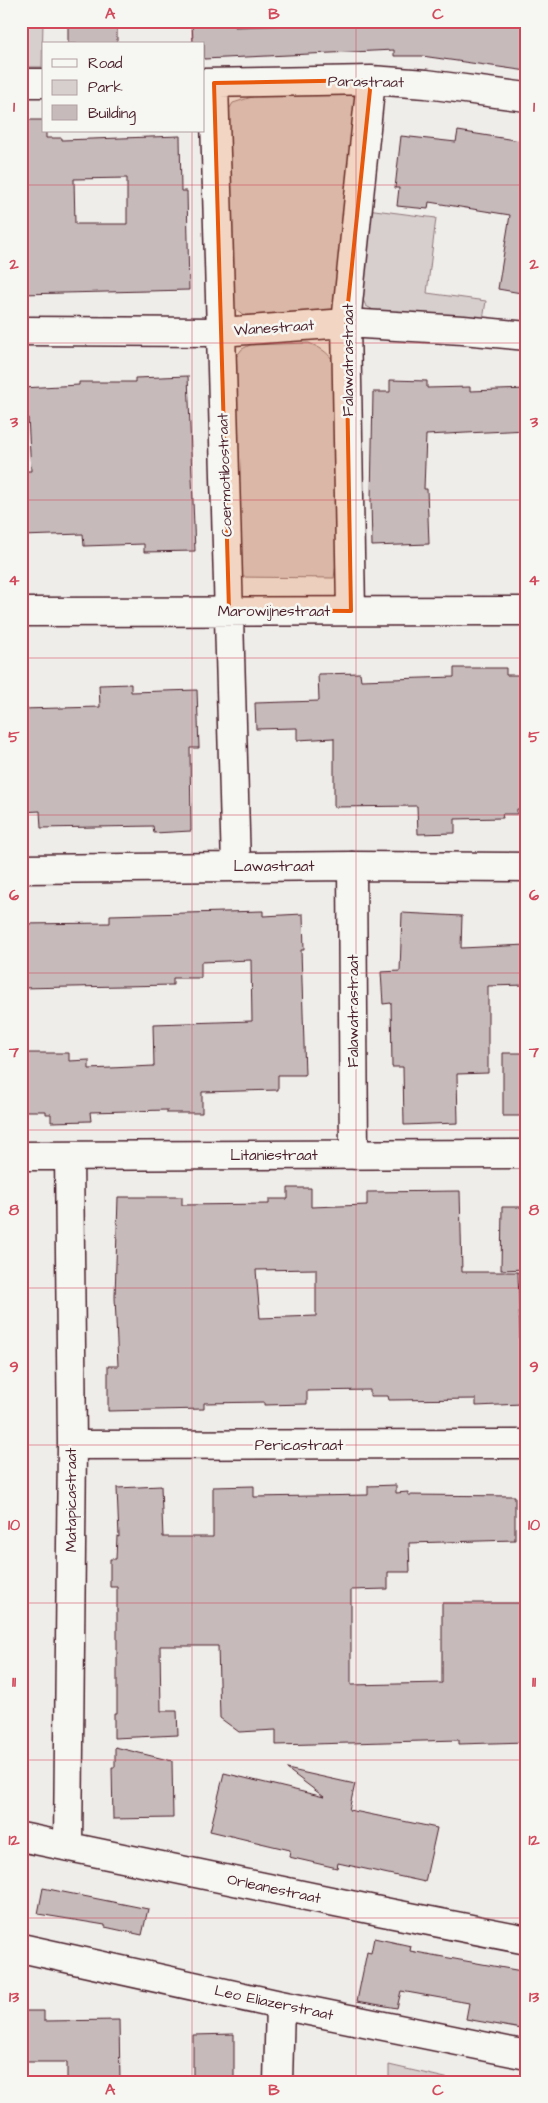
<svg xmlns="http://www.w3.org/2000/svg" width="548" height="2103" font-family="'Architects Daughter',sans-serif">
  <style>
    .green { fill: #d7cfce; stroke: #90777c }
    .building { fill: #c6babb; stroke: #4a1f2b; fill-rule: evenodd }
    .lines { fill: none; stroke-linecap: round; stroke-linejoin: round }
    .minor-casing { stroke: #4a1f2b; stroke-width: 31 }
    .minor { stroke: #f6f6f2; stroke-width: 28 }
    .marked { fill: #e8590c; fill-opacity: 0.2; stroke: #e8590c; stroke-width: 4; stroke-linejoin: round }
    .grid { fill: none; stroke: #d1495b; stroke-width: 1; stroke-opacity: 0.55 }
    .labels { text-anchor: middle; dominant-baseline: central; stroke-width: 5; stroke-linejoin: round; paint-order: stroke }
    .street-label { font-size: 15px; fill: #4a1f2b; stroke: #f6f6f2 }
    .neatline { fill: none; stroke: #d1495b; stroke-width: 2 }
    .grid-label { font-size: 16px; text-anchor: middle; font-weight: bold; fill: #d1495b }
  </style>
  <rect width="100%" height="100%" fill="#efedea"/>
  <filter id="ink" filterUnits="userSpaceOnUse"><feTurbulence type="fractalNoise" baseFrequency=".02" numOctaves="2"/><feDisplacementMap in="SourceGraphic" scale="10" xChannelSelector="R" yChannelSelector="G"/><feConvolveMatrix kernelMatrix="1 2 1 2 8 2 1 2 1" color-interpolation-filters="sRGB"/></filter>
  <g filter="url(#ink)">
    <path class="green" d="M21,21H43L42,67H21Z
      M348,93L354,96L360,109L335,306L330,312L246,317L230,304L226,114L233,103L255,96Z
      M367,209L436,218L427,293L486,301L483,320L379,313L366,306L361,296Z
      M309,343C320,348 327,351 334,362L337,555L334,578L235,577L230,365L242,349L250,345Z
      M389,2065L454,2080V2082H389Z"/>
    <path class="building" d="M68,21H117V44H68Z
      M192,21H235V27L394,22L395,24L527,25V71L422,56H394V50L204,59V44H193Z
      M21,120H44V131H46V138H62V140L180,136L181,191H187L189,290L22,294ZM127,178V224H75L74,179Z
      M458,131L527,142V294L498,289L510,215L429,202L428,209L397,206L399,188H395L401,136L456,142Z
      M188,376L195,551L144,552V544L84,546L83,534L21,536V471H31L28,417H24L22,388L79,385V382H135V378Z
      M390,380L427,381V388L470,387V391L527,389V430L426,435L424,489H427L429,544L372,546L371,500L373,392H390Z
      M454,668H506V675H527V809H517V814H502L503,818L455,819V833L418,834L417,806L334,807V738L297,740V728L256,729L255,703L319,701L318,674L360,673L361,680L454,677Z
      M131,684V692L197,690L199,748H190L191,831L154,833L153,826L41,828L40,811L21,812V709L100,707L99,685Z
      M263,911V916L303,914L304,950H301L305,1075H278V1090L202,1092V1113H167V1110L90,1112L91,1121L51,1122V1114H46V1111H21V1053H69V1061L89,1060V1069L154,1066L153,1024L252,1021L251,960L201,962V978H173V985L21,988V924L110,923V915Z
      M402,913L462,916L461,948L527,945V985L488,986V1073L457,1074L458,1123L404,1125L403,1067H392L391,1003L383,1004L381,972L400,971Z
      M503,1053H527V1116H503Z
      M288,1188H311V1207L367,1205V1192L460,1191L462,1272H518L522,1404L476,1406V1399L389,1400L388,1396H370V1390L307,1391V1404L264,1405V1402L204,1403V1409L108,1411V1366H118L115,1297L118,1197H182V1205L269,1204V1199H288ZM316,1269V1316L260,1318L256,1270Z
      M502,1207H527V1269L501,1270Z
      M396,1485V1493L408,1492V1495L515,1496V1540L409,1543L410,1572H388V1589L351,1590V1685L442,1683V1603H527V1742L459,1744V1740L276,1745V1730L239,1732L220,1718L218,1646H160L161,1711H177L178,1735L114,1738V1713H117V1587H110V1559H116L117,1536L119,1537L117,1488L161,1486L163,1537H213V1487L254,1486V1497L368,1495V1486Z
      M115,1747L172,1761L173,1818L113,1819L112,1767H115Z
      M287,1769L355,1784L349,1810L437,1828L425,1882L338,1863L337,1868L289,1857L290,1850L210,1831L224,1773L324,1797Z
      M43,1888L148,1909L142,1935L105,1927V1925L38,1914Z
      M374,1938L411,1946L410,1951L527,1972V2030L466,2019L469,2003L401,1991L397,2008L357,2001L367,1952L371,1953Z
      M21,2011H44V2021L119,2020L120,2082H67V2062H21Z
      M234,2034V2082H193V2035Z"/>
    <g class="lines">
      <defs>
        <path id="minor" d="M21,83H44
          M204,83L371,80L426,84L527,97
          M214,83L236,867
          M21,331L220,332L346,323L463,330L527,336
          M351,611L346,323L371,80
          M21,612L527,611
          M352,866L354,1155
          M21,869L352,866L527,867
          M21,1156L527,1154
          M72,1445L527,1444
          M21,1837L384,1912L527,1940
          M68,1845L72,1445L69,1156
          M21,1948L280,2005L527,2055
          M278,2082L280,2005"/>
      </defs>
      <use href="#minor" class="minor-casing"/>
      <use href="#minor" class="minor"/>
    </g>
  </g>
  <path class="marked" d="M371,80L346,323L351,611L229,610L214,83Z"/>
  <path class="grid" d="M192,21V44M356,21V2082M192,131V2082M21,185H527M21,343H527M21,500H527M21,658H527M21,815H527M21,973H527M21,1130H527M21,1288H527M21,1445H527M21,1603H527M21,1760H527M21,1918H527"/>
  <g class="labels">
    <g class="street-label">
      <text transform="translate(366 82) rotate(1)">Parastraat</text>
      <text transform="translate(274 328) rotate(-4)">Wanestraat</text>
      <text transform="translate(348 360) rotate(-90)">Falawatrastraat</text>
      <text transform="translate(225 475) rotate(-92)">Coermotibostraat</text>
      <text x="274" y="611">Marowijnestraat</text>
      <text x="274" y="866">Lawastraat</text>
      <text transform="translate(353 1011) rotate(-90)">Falawatrastraat</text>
      <text x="274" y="1155">Litaniestraat</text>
      <text x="299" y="1445">Pericastraat</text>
      <text transform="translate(71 1500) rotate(-90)">Matapicastraat</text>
      <text transform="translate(274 1889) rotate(12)">Orleanestraat</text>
      <text transform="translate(274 2003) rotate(12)">Leo Eliazerstraat</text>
    </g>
  </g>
  <rect width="548" height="2103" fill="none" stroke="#f6f6f2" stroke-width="55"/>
  <rect x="42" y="42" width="162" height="90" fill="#f6f6f2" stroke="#b1a0a2"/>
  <rect x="52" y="59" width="25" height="8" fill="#f6f6f2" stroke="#b1a0a2"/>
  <text x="88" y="68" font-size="15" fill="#4a1f2b">Road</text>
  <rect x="52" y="80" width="25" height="15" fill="#d7cfce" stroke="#b1a0a2"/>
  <text x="88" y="92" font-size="15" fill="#4a1f2b">Park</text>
  <rect x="52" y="105" width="25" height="15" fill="#c6babb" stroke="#b1a0a2"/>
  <text x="88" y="118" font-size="15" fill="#4a1f2b">Building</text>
  <rect x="28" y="28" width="492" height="2048" class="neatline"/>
  <g class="grid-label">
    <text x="110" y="19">A</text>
    <text x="274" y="19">B</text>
    <text x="438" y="19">C</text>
    <text x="14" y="112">1</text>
    <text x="534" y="112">1</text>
    <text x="14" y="269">2</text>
    <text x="534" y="269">2</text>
    <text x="14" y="427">3</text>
    <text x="534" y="427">3</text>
    <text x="14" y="585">4</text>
    <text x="534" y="585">4</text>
    <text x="14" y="742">5</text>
    <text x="534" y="742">5</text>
    <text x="14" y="900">6</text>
    <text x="534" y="900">6</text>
    <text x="14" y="1057">7</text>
    <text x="534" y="1057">7</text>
    <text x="14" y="1215">8</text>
    <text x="534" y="1215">8</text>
    <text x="14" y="1372">9</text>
    <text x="534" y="1372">9</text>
    <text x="14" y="1530">10</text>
    <text x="534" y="1530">10</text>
    <text x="14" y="1687">11</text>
    <text x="534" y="1687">11</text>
    <text x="14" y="1845">12</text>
    <text x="534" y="1845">12</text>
    <text x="14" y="2002">13</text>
    <text x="534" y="2002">13</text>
    <text x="110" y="2095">A</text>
    <text x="274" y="2095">B</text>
    <text x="438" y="2095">C</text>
  </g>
</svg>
